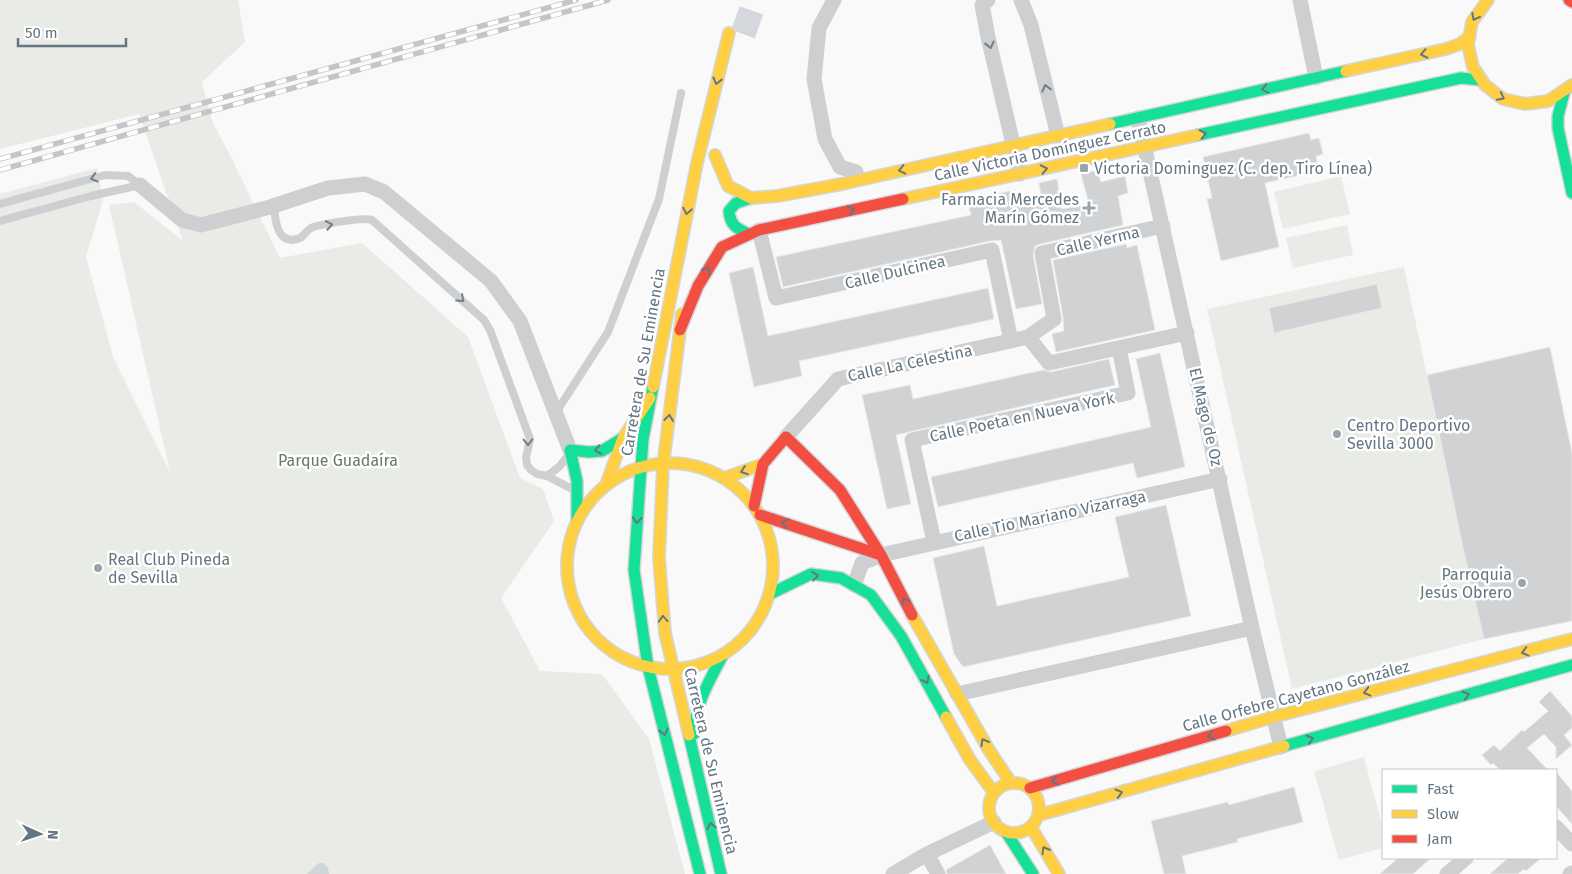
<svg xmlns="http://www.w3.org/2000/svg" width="1572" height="874" font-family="'Fira Sans',sans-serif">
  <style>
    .green { fill: #e8ebe6 }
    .water { fill: #ced6d9 }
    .building { fill: #d0d2d3; stroke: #e8e8e8 }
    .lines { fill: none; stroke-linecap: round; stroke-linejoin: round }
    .primary-tunnel { stroke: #d4d8dc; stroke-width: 25; stroke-dasharray: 25 12; stroke-linecap: butt }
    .fast-casing { stroke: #d5d6d7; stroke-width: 14 }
    .slow-casing { stroke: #d5d6d7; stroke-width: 14 }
    .jam-casing { stroke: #d5d6d7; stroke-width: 14 }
    .lane { stroke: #cecfd0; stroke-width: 8 }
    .street { stroke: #cecfd0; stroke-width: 15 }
    .fast { stroke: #16e098; stroke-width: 11 }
    .slow { stroke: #ffcf43; stroke-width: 11 }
    .jam { stroke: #f24e42; stroke-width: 11 }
    .rail-casing { stroke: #c3c5c6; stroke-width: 5.5 }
    .rail { stroke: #fff; stroke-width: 4; stroke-dasharray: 11; stroke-linecap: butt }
    .oneway { stroke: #657683 }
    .oneway2 { stroke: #707f8b }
    .poi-dot { fill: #99a4ac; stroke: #fff; stroke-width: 2 }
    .labels { text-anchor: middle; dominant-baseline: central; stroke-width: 5; stroke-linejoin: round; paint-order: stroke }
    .street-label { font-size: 16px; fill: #657683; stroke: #fff }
    .poi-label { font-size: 16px; fill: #657683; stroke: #fff; text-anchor: start }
    .park-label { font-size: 16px; fill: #687a64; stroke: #fff }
  </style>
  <rect width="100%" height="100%" fill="#f9f9f9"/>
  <path class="green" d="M0,0H238L245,42L202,82L212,121L231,157L280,258L362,243L468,337L520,478L543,489L554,521L501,598L540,671L602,674L649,739L685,874H0V194L97,168L103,200L86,257L113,357L170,472L109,205L134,202L183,241L139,114L0,149Z
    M1341,176L1350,214L1283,229L1274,192Z
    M1347,225L1353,255L1293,268L1286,238Z
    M1404,267L1463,548L1484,639L1292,689L1207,309Z
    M1364,757L1383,829V848L1339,860L1314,771Z"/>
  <path class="water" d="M319,863H323L328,867L329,874H307Z"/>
  <path class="building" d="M1309,133L1311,140L1319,138L1323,154L1316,156L1319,171L1265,183L1279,247L1221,261L1207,199L1212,198L1203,157Z
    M1097,170L1101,182L1125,176L1128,193L1118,196L1123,225L1040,244L1035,246L1033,255L1042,304L1016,309L1001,240L990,241L783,287L776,257L971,215L967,200L1015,190L1017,200L1041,195L1039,183L1057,179L1062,209L1089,204L1081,174Z
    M1126,244L1127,248L1137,245L1155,330L1056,352L1052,334L1064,331L1063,317L1053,260Z
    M753,267L768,336L988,288L994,319L799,361L802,376L754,387L729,273Z
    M1377,284L1382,308L1274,333L1269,308Z
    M1550,347L1572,453V621L1484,639L1463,548L1427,375Z
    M1160,353L1185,467L1137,478L1133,463L938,507L931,477L1151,427L1136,359Z
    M1109,359L1115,385L896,435L911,504L887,509L862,395L910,385L913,399L1043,370L1051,372Z
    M1166,505L1191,616L963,667L954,654L933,558L984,546L997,606L1129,577L1115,517Z
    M1550,691L1572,716V728L1564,735L1572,745L1556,759V747L1544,734L1527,748L1548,770H1500L1493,763L1491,765L1482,755L1494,745L1500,751L1522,730L1524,732L1548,711L1539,702Z
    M1556,772L1572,791V824L1556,806Z
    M1294,787L1303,822L1237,839L1238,842L1182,856L1186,874H1164L1151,821L1228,802L1229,805Z
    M990,845L1006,874H947L946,870Z
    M1398,858H1431L1413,874H1380Z
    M1508,858H1541L1526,871L1524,869L1518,874H1490Z"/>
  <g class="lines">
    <path class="primary-tunnel" d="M743,34L755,0"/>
    <defs>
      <path id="fast" d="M1564,93L1558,116V128L1572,193
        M1110,124L1346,71
        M1198,135L1461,78L1480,80
        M749,234C737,229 730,225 729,211L736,203L751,198
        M653,387L643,439L634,570L648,667L700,874
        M570,450L577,481V522
        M570,450L589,452L602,451L623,438
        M770,594L811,574L841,578L871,595L901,636L946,717
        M694,734C695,704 709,681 723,655
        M689,735L721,874
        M1284,746L1572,665
        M1006,832L1033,874"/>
      <path id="slow" d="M1488,0L1472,22L1468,45L1473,67L1485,85L1503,99L1525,104L1548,101L1572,85
        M1346,71L1446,49L1460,44L1469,37
        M715,155L728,186L751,198L777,196L842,184L1110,124
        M903,199L1198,135
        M682,314L663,466L659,558L665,633L689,735
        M653,387L697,163L729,33
        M567 566a103 103 0 1 1 206 0a103 103 0 1 1-206 0Z
        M725,478L763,464
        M606,485L623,438L650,398
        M912,615L989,750L1011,783
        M946,717L970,760L994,793
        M1226,731L1273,717L1572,639
        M989 808a25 25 0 1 1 50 0a25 25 0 1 1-50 0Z
        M1039,815L1284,746
        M1031,827L1059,874"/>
      <path id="jam" d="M1569,0L1572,2
        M680,330L698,286L722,247L759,230L903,199
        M754,506L763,464L786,437L840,490L881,555L912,615
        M760,515L881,555
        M1030,788L1226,731"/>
    </defs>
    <use href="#fast" class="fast-casing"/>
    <use href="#slow" class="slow-casing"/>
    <use href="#jam" class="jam-casing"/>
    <path class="lane" d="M0,204L105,175L128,176L140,185
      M274,206C275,220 277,247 300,238C304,236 307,230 311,228C320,224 365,217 372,220L484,320L490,330L530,439L526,458L527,465L531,470L537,474L547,476L574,490
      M0,221L91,196L140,185
      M555,414L608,332L659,199L681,93
      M547,476L559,467L567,457"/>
    <path class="street" d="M834,0L819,28L814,79L825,139L840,167L856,172
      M988,0L982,5L988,37L1020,174
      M1021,0L1031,25L1058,136
      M1300,0L1316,78
      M1138,118L1252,628L1281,747
      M140,185L182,220L201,225L270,207L328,188L365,184L384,192L491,281L520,321L570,450
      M759,230L776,298L992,250L1011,341
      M1028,337L1049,363L1187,333
      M786,437L838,379L1028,337L1054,319L1042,253L1163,226
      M934,542L912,440L1128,393L1119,348
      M854,585L862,563L881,555L1220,479
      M957,694L1252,628
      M1556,827L1572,844
      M927,854L938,874
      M893,874L927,854L994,822
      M1447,874L1466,858
      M1570,874L1572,873"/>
    <use href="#fast" class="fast"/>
    <use href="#slow" class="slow"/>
    <use href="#jam" class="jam"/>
    <defs>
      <path id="rail" d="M0,159L576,0
        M0,170L608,0"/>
    </defs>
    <use href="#rail" class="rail-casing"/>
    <use href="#rail" class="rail"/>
  </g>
  <defs><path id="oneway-chevron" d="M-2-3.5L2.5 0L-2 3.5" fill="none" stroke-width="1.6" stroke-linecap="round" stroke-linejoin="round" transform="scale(1.25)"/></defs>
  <g class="oneway">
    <use href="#oneway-chevron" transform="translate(1475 17) rotate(118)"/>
    <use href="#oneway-chevron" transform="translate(1424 54) rotate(168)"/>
    <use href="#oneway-chevron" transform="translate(717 81) rotate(104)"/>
    <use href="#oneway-chevron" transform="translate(1265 89) rotate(167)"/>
    <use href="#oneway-chevron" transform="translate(1501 97) rotate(27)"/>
    <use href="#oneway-chevron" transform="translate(1203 134) rotate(-12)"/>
    <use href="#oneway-chevron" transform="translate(1044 169) rotate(-12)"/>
    <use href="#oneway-chevron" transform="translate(902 170) rotate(167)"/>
    <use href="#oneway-chevron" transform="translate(851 210) rotate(-12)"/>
    <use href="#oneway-chevron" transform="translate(687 211) rotate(101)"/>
    <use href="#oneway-chevron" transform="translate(707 270) rotate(-58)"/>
    <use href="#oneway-chevron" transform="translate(669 418) rotate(-83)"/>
    <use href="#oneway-chevron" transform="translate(598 450) rotate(168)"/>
    <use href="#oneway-chevron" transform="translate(744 471) rotate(160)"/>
    <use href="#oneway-chevron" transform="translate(637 520) rotate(94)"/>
    <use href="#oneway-chevron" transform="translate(785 523) rotate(-162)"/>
    <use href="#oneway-chevron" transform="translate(815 576) rotate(-6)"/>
    <use href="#oneway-chevron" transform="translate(905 601) rotate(-117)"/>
    <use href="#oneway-chevron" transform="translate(663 619) rotate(-94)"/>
    <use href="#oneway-chevron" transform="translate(1525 652) rotate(165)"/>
    <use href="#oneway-chevron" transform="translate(926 680) rotate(61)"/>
    <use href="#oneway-chevron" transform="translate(1367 692) rotate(166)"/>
    <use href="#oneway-chevron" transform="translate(1466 695) rotate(-16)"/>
    <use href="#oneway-chevron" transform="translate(664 732) rotate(76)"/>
    <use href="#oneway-chevron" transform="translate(1211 736) rotate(164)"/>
    <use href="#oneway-chevron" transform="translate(1310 739) rotate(-16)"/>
    <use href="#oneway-chevron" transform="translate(984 742) rotate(-120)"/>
    <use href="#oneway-chevron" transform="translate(1055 781) rotate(164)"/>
    <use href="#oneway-chevron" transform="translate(1119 793) rotate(-16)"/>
    <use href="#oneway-chevron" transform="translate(711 826) rotate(-103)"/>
    <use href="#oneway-chevron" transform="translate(1045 850) rotate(-120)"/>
  </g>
  <g class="oneway2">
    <use href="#oneway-chevron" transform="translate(990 45) rotate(76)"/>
    <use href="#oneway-chevron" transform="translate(1046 88) rotate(-104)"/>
    <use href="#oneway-chevron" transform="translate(94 178) rotate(164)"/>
    <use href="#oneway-chevron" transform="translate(329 225) rotate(-10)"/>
    <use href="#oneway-chevron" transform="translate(461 299) rotate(42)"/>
    <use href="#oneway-chevron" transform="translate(528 442) rotate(89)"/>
  </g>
  <g class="poi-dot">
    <rect x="1079" y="163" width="10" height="10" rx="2.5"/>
    <path d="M1086.5 200.5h5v5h5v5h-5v5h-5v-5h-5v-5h5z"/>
    <circle cx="1337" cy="434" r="5"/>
    <circle cx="98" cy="568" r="5"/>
    <circle cx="1522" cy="583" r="5"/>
  </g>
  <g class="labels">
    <g class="street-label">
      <text transform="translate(1050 151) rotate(-12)">Calle Victoria Domínguez Cerrato</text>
      <text transform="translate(1098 241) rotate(-13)">Calle Yerma</text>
      <text transform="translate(895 272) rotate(-13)">Calle Dulcinea</text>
      <text transform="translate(643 362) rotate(-80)">Carretera de Su Eminencia</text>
      <text transform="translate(910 363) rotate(-12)">Calle La Celestina</text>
      <text transform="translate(1022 417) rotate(-12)">Calle Poeta en Nueva York</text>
      <text transform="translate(1206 417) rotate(77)">El Mago de Oz</text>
      <text transform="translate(1050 516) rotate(-12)">Calle Tio Mariano Vizarraga</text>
      <text transform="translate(1296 696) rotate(-15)">Calle Orfebre Cayetano González</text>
      <text transform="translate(711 761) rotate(77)">Carretera de Su Eminencia</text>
    </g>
    <g class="poi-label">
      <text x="1094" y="168">Victoria Dominguez (C. dep. Tiro Línea)</text>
      <text x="1079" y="199" text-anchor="end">Farmacia Mercedes<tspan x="1079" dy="18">Marín Gómez</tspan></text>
      <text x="1347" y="425">Centro Deportivo<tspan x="1347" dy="18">Sevilla 3000</tspan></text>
      <text x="108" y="559">Real Club Pineda<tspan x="108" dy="18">de Sevilla</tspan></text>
      <text x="1512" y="574" text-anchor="end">Parroquia<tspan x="1512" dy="18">Jesús Obrero</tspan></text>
    </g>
    <g class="park-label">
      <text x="338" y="460">Parque Guadaíra</text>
    </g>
  </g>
  <rect x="1382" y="769" width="175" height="90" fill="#ffffff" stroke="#c1c8cd"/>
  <rect x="1392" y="785" width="25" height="8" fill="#16e098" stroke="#c1c8cd"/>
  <text x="1427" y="794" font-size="15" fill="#657683">Fast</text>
  <rect x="1392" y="810" width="25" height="8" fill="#ffcf43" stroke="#c1c8cd"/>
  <text x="1427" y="819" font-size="15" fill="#657683">Slow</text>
  <rect x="1392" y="835" width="25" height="8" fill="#f24e42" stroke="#c1c8cd"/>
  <text x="1427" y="844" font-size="15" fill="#657683">Jam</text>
  <g transform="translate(40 834) rotate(93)" stroke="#ffffff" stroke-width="4" paint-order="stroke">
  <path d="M0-4L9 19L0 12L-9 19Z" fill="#657683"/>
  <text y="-8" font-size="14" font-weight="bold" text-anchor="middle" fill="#657683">N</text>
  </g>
  <path d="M18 38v8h108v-8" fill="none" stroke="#657683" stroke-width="2.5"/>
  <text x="25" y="38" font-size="15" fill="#657683" stroke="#ffffff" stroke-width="4" paint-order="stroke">50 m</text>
</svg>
